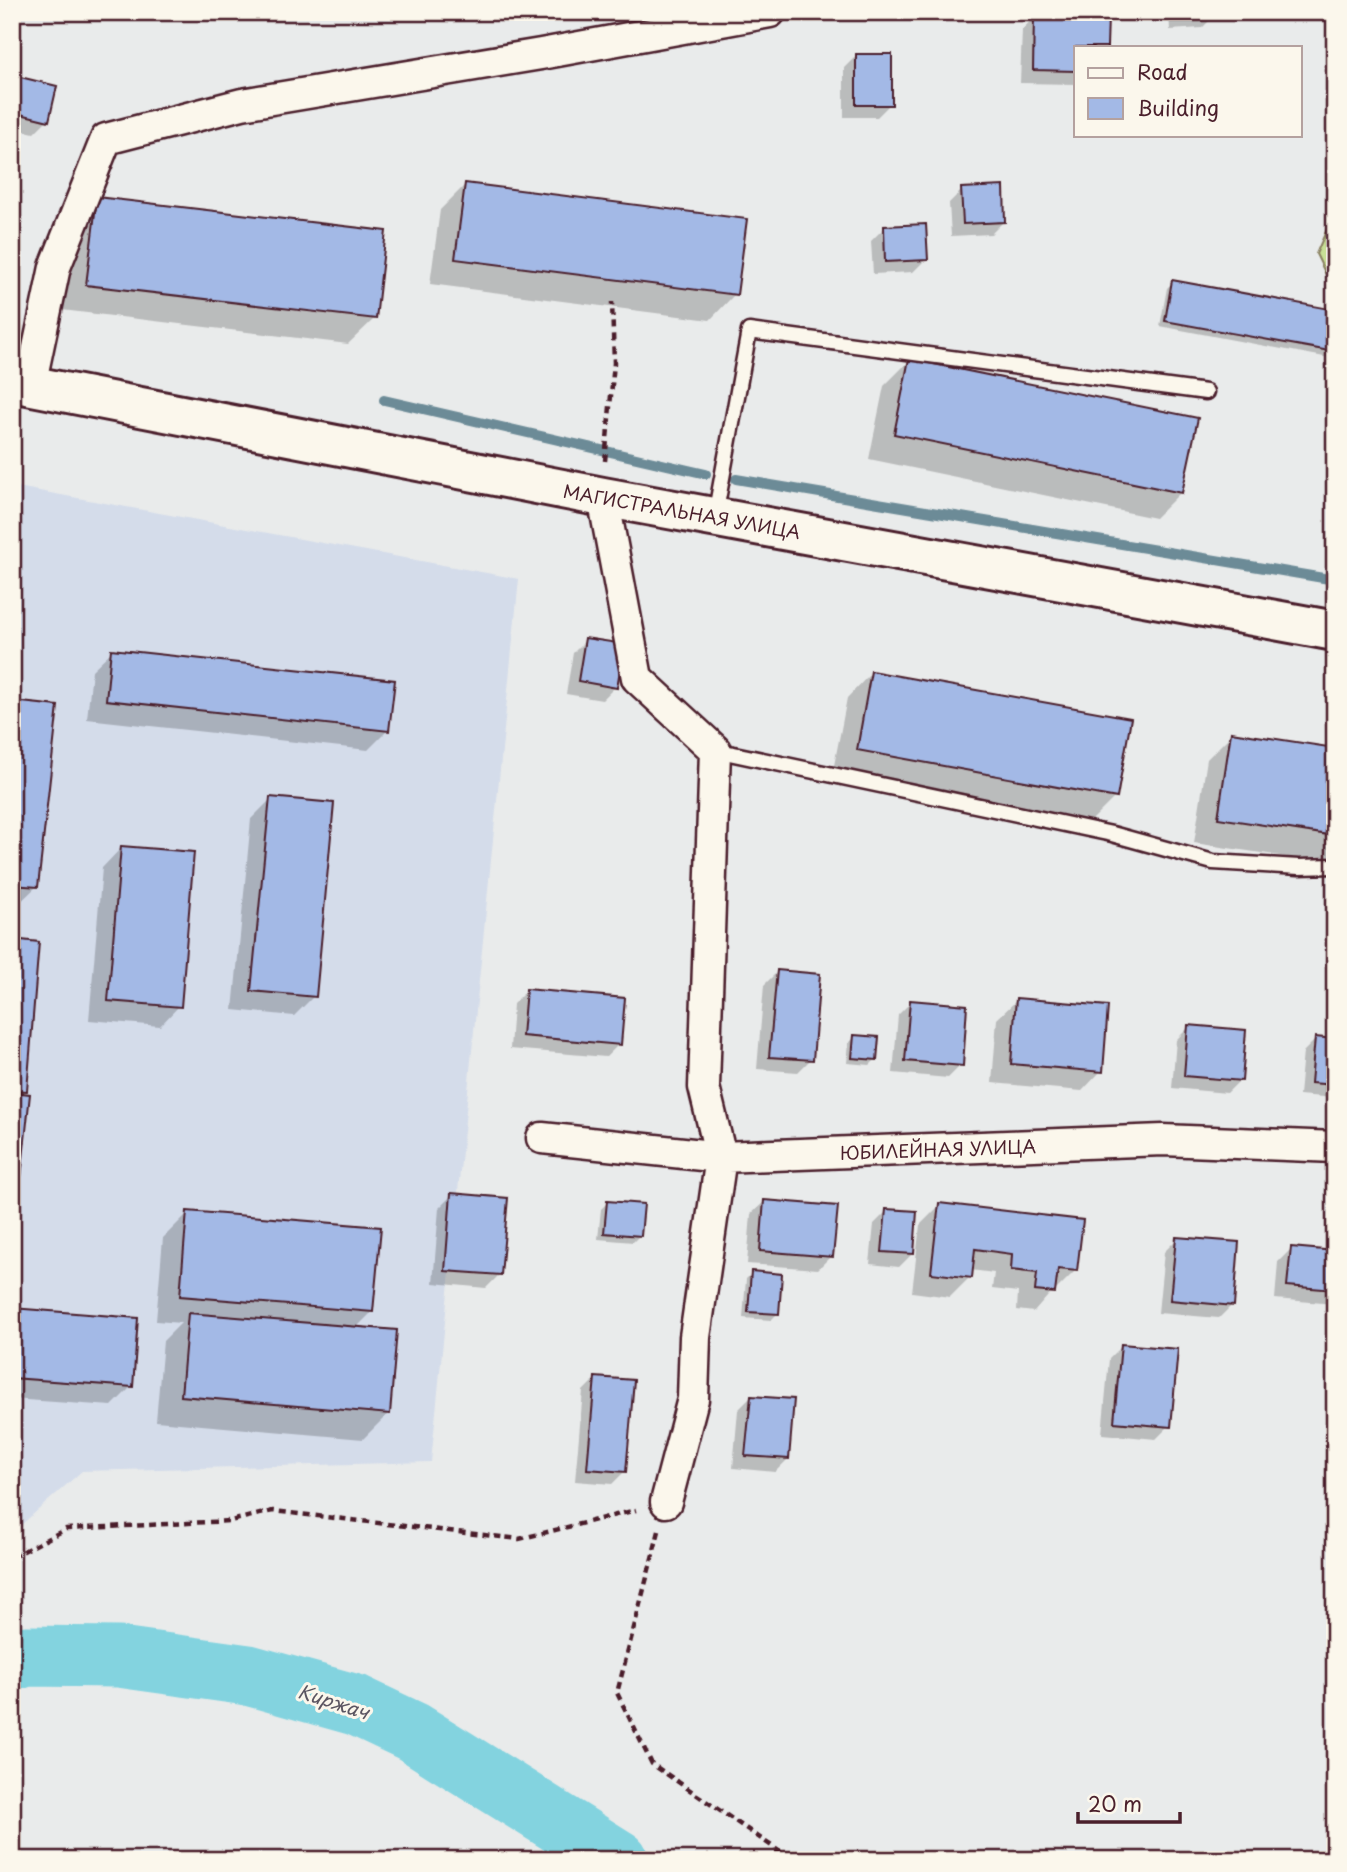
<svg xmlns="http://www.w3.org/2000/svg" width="1347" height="1872" font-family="'Playpen Sans',sans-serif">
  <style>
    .built { fill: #d4dcea }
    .green { fill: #c8e096; stroke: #898060; stroke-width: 2 }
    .shadow { fill: #0003 }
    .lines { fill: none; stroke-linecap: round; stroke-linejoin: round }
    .stream { stroke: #6c8b97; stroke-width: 10 }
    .river { stroke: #83d3df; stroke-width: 61 }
    .building { fill: #a3b9e6; stroke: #4a1f2b; stroke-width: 2 }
    .lane-casing { stroke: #4a1f2b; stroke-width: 19 }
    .street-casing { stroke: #4a1f2b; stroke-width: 35 }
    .secondary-casing { stroke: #4a1f2b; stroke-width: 44 }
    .path { stroke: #4a1f2b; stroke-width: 4.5; stroke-dasharray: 7 5; stroke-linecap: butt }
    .lane { stroke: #fbf7ec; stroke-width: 14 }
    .street { stroke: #fbf7ec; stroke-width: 30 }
    .secondary { stroke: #fbf7ec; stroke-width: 38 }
    .labels { text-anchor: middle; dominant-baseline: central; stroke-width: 6; stroke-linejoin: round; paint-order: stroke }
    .street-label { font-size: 18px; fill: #4a1f2b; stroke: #fbf7ec }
    .water-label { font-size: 19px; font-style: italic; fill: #5b5561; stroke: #fbf7ec }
  </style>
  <rect width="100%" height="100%" fill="#e9ebeb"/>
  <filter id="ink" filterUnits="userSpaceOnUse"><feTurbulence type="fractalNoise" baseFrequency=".0143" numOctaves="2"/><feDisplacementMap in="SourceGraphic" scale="14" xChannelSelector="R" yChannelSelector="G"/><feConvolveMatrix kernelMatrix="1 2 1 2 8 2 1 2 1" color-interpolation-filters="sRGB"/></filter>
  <g filter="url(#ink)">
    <path class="built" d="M12,486L519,579L431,1462L82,1471L12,1533Z"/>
    <path class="green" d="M1335,211V293L1316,254Z"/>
    <path class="shadow" d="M1169,12H1215V15L1202,28L1170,30Z
      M1034,17L1106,18L1105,47H1076V84L1020,83L1022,30Z
      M857,55L890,104L877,117H844V68Z
      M12,77L47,120L34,133L12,128Z
      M465,185L735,294L710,320L430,284L440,210Z
      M962,190L1004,221L991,234L951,236L949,203Z
      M97,199L374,319L348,344L62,310L72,224Z
      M884,228L926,259L913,272L873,274L871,241Z
      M1173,282L1335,312V359L1160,326L1167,288Z
      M910,360L1181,492L1155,518L869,459L884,386Z
      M586,640L615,687L602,700L566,694L573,653Z
      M112,651L387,731L368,750L87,719L92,670Z
      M872,672L1115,797L1090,822L832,776L847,698Z
      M12,703L36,887L12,910Z
      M1232,734L1335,750V864L1194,843L1207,759Z
      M271,799L314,996L294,1016L233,1010L251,819Z
      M121,848L179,1006L160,1026L89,1020L102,868Z
      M12,941L25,1090L21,1095L17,1195L12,1200Z
      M777,972L811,1059L798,1072L757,1069L764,985Z
      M526,991L619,1044L606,1057L510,1049L513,1004Z
      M1017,1000L1101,1071L1082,1091L992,1083L997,1019Z
      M911,1002L961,1065L948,1078L893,1073L898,1015Z
      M1189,1027L1240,1080L1227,1093L1172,1088L1176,1040Z
      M855,1037L876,1059L870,1065L847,1063L849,1043Z
      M1316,1039L1335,1041V1098L1299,1095L1303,1052Z
      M452,1195L499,1275L486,1288L433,1283L439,1208Z
      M764,1202L831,1256L818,1269L747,1264L751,1214Z
      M607,1203L639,1236L633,1242L598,1239L601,1209Z
      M940,1205L1076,1270L1056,1290L1054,1289L1034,1312L1017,1310L1018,1292L992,1289L994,1273L971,1270L970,1277L950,1297L912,1292L920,1225Z
      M887,1211L912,1254L899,1267L870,1264L874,1224Z
      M188,1213L372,1312L355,1329L389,1413L363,1439L156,1421L163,1341L181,1323L156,1321L163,1238Z
      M1177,1239L1232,1305L1219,1318L1158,1313L1164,1252Z
      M1291,1249L1335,1252V1304L1275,1299L1278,1262Z
      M752,1273L777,1314L771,1320L743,1318L746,1279Z
      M12,1310L131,1387L112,1406L12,1399Z
      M1122,1346L1169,1426L1156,1439L1102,1434L1109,1359Z
      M596,1378L625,1471L612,1484L575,1481L583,1391Z
      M751,1397L788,1459L775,1472L733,1468L738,1410Z"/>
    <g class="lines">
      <path class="stream" d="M384,400L706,474
        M736,479L1335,580"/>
      <path class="river" d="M12,1661L26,1656L119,1657L248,1675L356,1705L413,1732L618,1860"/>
    </g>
    <path class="building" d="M1182,12H1217V16L1182,18Z
      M1034,15L1108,16L1107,47H1076V71L1033,70Z
      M856,54H892V105H856Z
      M12,75L57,86L49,121L12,112Z
      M465,183L747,219L737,295L455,259Z
      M1004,186L1005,222L963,224L961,188Z
      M97,197L386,231L376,319L86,285Z
      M926,224L928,260L885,262L884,226Z
      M1172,280L1335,310V352L1165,321Z
      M909,359L1198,418L1182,493L894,434Z
      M585,638L624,644L617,688L578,681Z
      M111,649L395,680L389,731L106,700Z
      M871,671L1131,718L1117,798L857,750Z
      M12,701L58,706L38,887L12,885Z
      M1231,732L1335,748V836L1218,818Z
      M270,797L334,803L316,997L251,991Z
      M121,846L194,852L181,1007L108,1001Z
      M12,939L39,942L27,1091L12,1090Z
      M777,970L820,974L813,1060L769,1057Z
      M526,989L625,998L621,1045L522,1036Z
      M1016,998L1108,1006L1103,1072L1011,1064Z
      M910,1000L967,1005L963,1066L905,1061Z
      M1188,1025L1246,1030L1242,1081L1184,1076Z
      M854,1035L879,1037L877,1060L852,1058Z
      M1315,1037L1335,1039V1085L1311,1083Z
      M12,1092L30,1094L19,1196L12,1195Z
      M451,1193L508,1198L501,1275L445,1271Z
      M764,1200L838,1206L833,1257L760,1251Z
      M607,1201L644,1204L641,1236L604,1233Z
      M939,1203L1083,1220L1077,1271L1058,1269L1055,1293L1035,1291L1037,1273L1011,1270L1012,1254L975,1249L972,1278L931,1273Z
      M886,1209L917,1211L914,1254L882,1252Z
      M187,1211L381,1227L373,1312L180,1296Z
      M1176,1237L1239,1242L1234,1306L1170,1300Z
      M1291,1247L1335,1251V1290L1287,1286Z
      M751,1271L782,1274L779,1314L748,1312Z
      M12,1308L138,1318L133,1387L12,1378Z
      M188,1313L397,1330L390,1414L181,1396Z
      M1121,1344L1178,1349L1171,1427L1114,1422Z
      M595,1377L634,1380L626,1472L587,1469Z
      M751,1396L794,1399L789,1459L745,1456Z"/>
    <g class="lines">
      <defs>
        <path id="lane" d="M715,516L749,331L1206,392
          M715,750L1112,834L1213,862L1299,867L1335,866"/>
        <path id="street" d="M30,386L55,267L106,139L242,104L541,54L770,12
          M603,497L637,678L715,750L704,1087L721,1157L695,1337L693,1399L666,1502
          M542,1138L721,1157L1163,1140L1335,1147"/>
        <path id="secondary" d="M12,382L603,497L1335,631"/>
      </defs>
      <use href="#lane" class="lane-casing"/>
      <use href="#street" class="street-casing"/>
      <use href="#secondary" class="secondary-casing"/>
      <path class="path" d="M605,461L614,363L612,302
        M659,1531L617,1693L652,1764L792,1860
        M12,1557L66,1529L230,1521L273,1511L519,1539L636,1510"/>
      <use href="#lane" class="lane"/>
      <use href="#street" class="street"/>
      <use href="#secondary" class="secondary"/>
    </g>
  </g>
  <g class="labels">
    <g class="street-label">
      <text transform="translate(682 511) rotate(10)">МАГИСТРАЛЬНАЯ УЛИЦА</text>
      <text transform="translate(938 1149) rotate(-2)">ЮБИЛЕЙНАЯ УЛИЦА</text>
    </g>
    <g class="water-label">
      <text transform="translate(334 1701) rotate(18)">Киржач</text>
    </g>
  </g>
  <rect width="1347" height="1872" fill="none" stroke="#fbf7ec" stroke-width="42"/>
  <rect x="21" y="21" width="1305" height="1830" fill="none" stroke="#4a1f2b" stroke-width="2.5" filter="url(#ink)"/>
  <rect x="1074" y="46" width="228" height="91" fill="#fbf7ec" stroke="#b4a19f" stroke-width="2"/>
  <rect x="1088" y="68" width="35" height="10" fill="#fbf7ec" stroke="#b4a19f" stroke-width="2"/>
  <text x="1137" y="80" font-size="21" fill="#4a1f2b">Road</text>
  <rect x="1088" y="98" width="35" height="21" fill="#a3b9e6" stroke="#b4a19f" stroke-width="2"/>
  <text x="1137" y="116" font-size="21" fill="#4a1f2b">Building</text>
  <path d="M1078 1812v10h102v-10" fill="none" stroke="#4a1f2b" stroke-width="3.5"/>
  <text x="1088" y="1812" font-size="21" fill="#4a1f2b" stroke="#fbf7ec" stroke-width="5" paint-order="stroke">20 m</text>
</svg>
